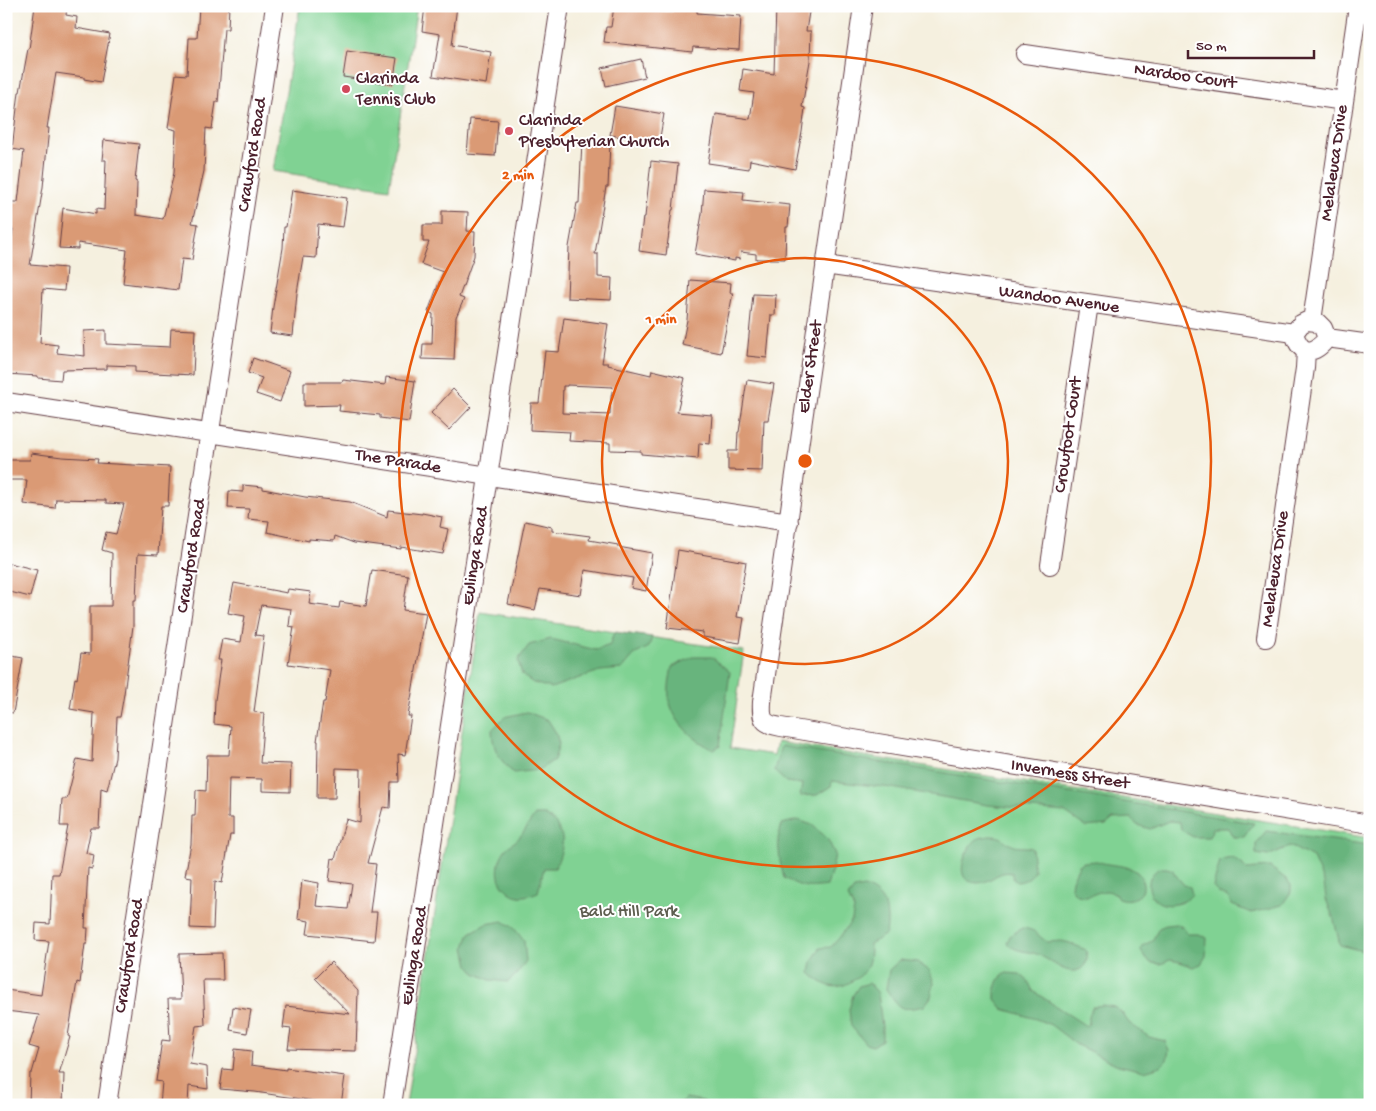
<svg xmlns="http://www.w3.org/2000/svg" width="1376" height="1111" font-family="'Gochi Hand',sans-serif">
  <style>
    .green { fill: #80d293; stroke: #65785f }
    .forest { fill: #68b47d; stroke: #596a54 }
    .building { fill: #da9a74; fill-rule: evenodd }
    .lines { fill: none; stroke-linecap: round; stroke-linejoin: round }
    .street-casing { stroke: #643e46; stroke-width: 20 }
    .street { stroke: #fff; stroke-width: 18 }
    .ring { fill: none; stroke: #e8590c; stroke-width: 2.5 }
    .poi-dot { fill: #d1495b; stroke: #fff; stroke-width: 2 }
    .labels { text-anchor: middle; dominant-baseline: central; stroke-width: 4; stroke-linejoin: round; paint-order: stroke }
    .street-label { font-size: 18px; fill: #4a1f2b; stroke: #fff }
    .poi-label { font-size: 18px; fill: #4a1f2b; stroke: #fff; text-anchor: start }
    .park-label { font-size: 18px; fill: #5d5e4f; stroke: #fff }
    .centre { fill: #e8590c; stroke: #fff; stroke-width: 2.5 }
    .ring-label { font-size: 15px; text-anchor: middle; font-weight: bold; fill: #e8590c; stroke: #fff; stroke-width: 4; stroke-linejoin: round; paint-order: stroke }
  </style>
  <rect width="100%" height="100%" fill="#fff"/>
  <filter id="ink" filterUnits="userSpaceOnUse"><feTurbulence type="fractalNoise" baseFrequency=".02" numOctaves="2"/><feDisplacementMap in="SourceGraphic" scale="10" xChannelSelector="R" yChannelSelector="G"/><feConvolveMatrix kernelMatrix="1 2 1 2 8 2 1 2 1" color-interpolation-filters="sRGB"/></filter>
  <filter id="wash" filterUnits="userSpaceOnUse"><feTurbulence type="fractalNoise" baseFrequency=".0096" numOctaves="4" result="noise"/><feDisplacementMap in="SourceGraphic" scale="20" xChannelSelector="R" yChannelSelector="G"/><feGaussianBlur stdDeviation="1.12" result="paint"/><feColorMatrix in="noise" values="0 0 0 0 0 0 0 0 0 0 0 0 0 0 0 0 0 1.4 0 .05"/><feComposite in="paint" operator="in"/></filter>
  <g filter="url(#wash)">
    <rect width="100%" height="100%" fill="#f5f0df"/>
    <path class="green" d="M300,6H417L389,189L273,171Z
      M480,612L744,651L730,748L774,755L777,742L1370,838V1105H406Z"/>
    <path class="forest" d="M614,632L652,637L649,647L634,655L622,669L600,671L585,676L551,688L533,683L522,675L518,660L529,645L551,639L596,650L610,645Z
      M693,657H712L730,672L720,746L714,750C694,740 676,725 670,703C667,692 670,678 672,667Z
      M527,712L548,720L556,733L559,744L554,760L539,770L513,773C499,758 493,751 492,730L504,717Z
      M781,746L1254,823L1244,837H1233L1228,828H1213L1209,837H1193L1181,830L1180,822L1169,821L1150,829L1137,825L1131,818L1113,819L1106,825L1086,827L1064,812L987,805L892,788L832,781L831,786L817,795L800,796L802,784L786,782L774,771Z
      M535,815H545C549,818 555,822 557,826C567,840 561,854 555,868H544L538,892C525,897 516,899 506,889C495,879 497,862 505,850C508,846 513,843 517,840C524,833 529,823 535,815Z
      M798,820L812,825L827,838L835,854L832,870L827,886C807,889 801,887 784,878L780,861L778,839L782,824Z
      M1266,831L1370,845V953L1340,945L1334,920L1326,899L1324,883L1313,858L1290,846L1268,856L1256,854V844Z
      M990,836C1006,836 1002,841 1012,845C1018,848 1025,846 1032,848L1034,871C1030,878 1026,881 1017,882L1013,879L1012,873C996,869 989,887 972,882C953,878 966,848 976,840C979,837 985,837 990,836Z
      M1233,858L1242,864L1246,869L1270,867L1286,879L1291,885V892L1282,905L1251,913L1232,905L1229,899L1226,896C1219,895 1217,892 1213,887L1220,861L1226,859Z
      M1097,861C1111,867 1127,863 1138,873C1141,876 1142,880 1143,884C1145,898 1129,902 1118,898L1115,894C1112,893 1110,891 1107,891C1094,891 1091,900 1075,894L1071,887L1072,880L1079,865L1084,862Z
      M1161,868H1167L1173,870L1174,873L1184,885L1190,887L1192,894C1188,899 1185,901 1179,903C1148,913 1139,876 1161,868Z
      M864,887C887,895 889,913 886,934L870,944C870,954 870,967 862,974C860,977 855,979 852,981C835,992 824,986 810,973L812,961L820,948L831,947L839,938L852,920L854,909L848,897L854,889Z
      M503,921L514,928L524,941L526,961L516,975L508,982L490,980L475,973L469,965L465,947L470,933L486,924Z
      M1176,924L1184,928L1187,934H1199L1207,938L1206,956L1201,964L1193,967L1180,962L1170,960L1161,964L1151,963L1144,957L1141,950L1142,946L1152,941L1159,928L1166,925Z
      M1022,928C1038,930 1035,934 1047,942L1062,941L1070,943L1086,950C1088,957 1088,963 1082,968C1068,978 1052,961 1039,955C1028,950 1016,953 1007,943L1010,936Z
      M900,960L917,962L930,971L934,983L931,997L924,1006C899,1011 900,1010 886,989L889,970Z
      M1006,973L1020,974L1028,981L1033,991L1086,1026L1089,1023V1017L1092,1007L1102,1005L1114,1007L1122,1013L1129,1023L1149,1037L1165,1041L1169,1050L1167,1060L1161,1066L1144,1071L1118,1065L1077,1045L1051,1025L1036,1019L1003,1009L995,999V988L998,980Z
      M869,983L878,993L882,1027V1040L873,1046L866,1044L851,1026L849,1010L853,995L859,986Z
      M686,1098L703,1101L711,1105H678Z"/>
    <g id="blocks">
      <path class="building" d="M35,6H67L66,15L77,17L76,28L110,34L101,82L84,79V77L56,73L47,128H49L43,187L30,265L66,268L64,291L43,289L40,343L58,345L57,353L85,356L84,331L106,330V344L170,347L171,329L195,330L193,375L135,372V366L107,365V369L62,370L61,380L38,378V376L6,374V273L13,229H10L11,202H18L24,151L12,149L19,92H20L28,49H29Z
        M199,6H229L228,29H224L218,102H216L212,129L206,128L204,171L192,223L198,224L192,260L182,259L178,290L123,283L127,250L78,243V249L59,248L63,208L96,214V209L104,210L106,160H102L104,140L139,144L135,181L137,182L136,215L163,219L174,173L176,130L168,128L176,74L187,75L189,38H197Z
        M425,6H457L452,45L491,52L486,84L433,76L440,34L422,31Z
        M614,6L672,12L673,7L697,10V13L741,16L739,50L693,47L692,52L604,42L606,27H611Z
        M776,6H810L806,31H811L810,61L802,107L805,108L802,132L795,169L750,160L749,169L708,163L716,114L750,119L754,93L740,91L743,69L774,74Z
        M347,51L397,58L393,84L343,77Z
        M641,59L645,77L606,86L602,68Z
        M615,106L664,114L659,143L610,135Z
        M470,119L498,121L495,156L467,154Z
        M582,141L610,143L608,187H606L595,254H598V277L612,278L611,300L567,298L569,247L577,203H579Z
        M651,161L678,164L673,210H672L666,255L639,251L643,217H645Z
        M704,189L744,192L743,200L790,205L788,227H786L785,259H756V254L741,252L740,259L735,258V261L695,254L702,214Z
        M292,190L347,198L343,227L318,224L316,258L303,257L297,293L293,336L270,333L273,307L283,248L284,227H286Z
        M442,211L468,212L467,231L475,232L474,256L459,297L464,299L456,317L454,360L422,359L423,344H432L433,314L428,312L443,272L421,264L429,242H423V225H442Z
        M690,280L731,283L730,293H733L721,353L682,345L687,320Z
        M753,294L776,295L775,315H771L767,358L747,356Z
        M564,318L608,324L602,363H608V365L651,375L652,370L685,378L677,412L712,415L710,444L699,443L698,459L641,454V451L610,450V443L569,441L570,432L530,430L531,403H539L545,351L559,352ZM567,385L613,387L611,397L610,415L562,413L563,386H567Z
        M253,358L290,371L280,402L256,394L262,378L248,373Z
        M386,377L415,381L409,422L380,418V415L339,411L340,405L304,406V382H342L343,380L385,385Z
        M747,380L774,384L768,420H764L762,471L728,470V451H737L738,432H739Z
        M453,389L471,407L449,430L431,413Z
        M31,453L62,457L98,459L97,463L170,467L168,506H161L158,555L138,554L136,600H133V626L124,694L120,717H117L115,758L107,790L101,788L99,828H91L86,853L94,855L92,869L88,868L85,928H88L87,944H85L80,983L77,982L68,1036L70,1037L59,1074H64L63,1105H29L30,1073H32L39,1049L29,1046L39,1015L6,1011V990L41,995L49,941L35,940L36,923L50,924L52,874H59L68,826H60L62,799H67L77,759L92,762L94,713L70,709L75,678L77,679L81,653L90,654V606H111L112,553L102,550L106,532L116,534L124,504L106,503V500L56,499L55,508L24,504L27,480H6V460H30Z
        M243,485L263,487V489L305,497L350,502L387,517L388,510L422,514V513L442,517L440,527L448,529L443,554L401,547V549L354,543L335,536L334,541L309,539V541L267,532L269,521L248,519L249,509L228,508L229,491L243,492Z
        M525,521L552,527V531L590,536L589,540L618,545V547L652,553L646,591L631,588L633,578L585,570L581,595L540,589L535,610L508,604Z
        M678,550L746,562L737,617L744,618L740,643L703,637V632L667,628Z
        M9,563L37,570L30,597L6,591V575Z
        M372,570L408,575L403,610L426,613L408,716H411L405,755L398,754L399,782H391L390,808L383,807L368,863L376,864L370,912H377L374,941L307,934L309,921L298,919L302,880L319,883L316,906L348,909L352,884L329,881L332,858L335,859L346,819L360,823L361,769L336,768L335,798H317L318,741H317L323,702H325L330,670L288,664L294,627L289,626L291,609L261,605L255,635L264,636L254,712L264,713L260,763L291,764L290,792L262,791V779L229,778L228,818H233V835H230L222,883L215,881L213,929L190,928L192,877L185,876L191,844L192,816H195L196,790L206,791L207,755H229L231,726L214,724L215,700L221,660H218L222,639L241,642L245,616L228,613L234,583L287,593L288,589L311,592L309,604L339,608L340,602L366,606Z
        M6,655L23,658L13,713L6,712Z
        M222,953L223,980H203L205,1025L196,1026L190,1064L207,1067L208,1089L189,1086L188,1105H160L162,1082L156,1081L162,1040L170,1041L168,999H181L179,954Z
        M331,962L358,991L356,1051L288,1049L291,1029L283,1028L286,1006L350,1014L315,978Z
        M233,1007L251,1010L247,1033L230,1030Z
        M235,1049L252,1051L251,1065L286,1070V1068L345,1076L341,1105L255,1092L220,1089L223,1069L233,1070Z"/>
    </g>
  </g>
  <g filter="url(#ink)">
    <use href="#blocks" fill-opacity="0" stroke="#643e46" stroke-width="1"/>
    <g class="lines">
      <defs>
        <path id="street" d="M863,6L762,702C761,720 763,724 781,727L1370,824
          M1025,54L1344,101
          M825,265L1294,333
          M1307,321L1317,322L1323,328L1327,338C1314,356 1300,355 1294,333L1301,324Z
          M1312,321L1358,6
          M1327,338L1370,344
          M6,402L789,522
          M1050,565L1089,304
          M1266,638L1305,368L1306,350
          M107,1105L275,6
          M392,1105L560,6"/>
      </defs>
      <use href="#street" class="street-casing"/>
      <use href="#street" class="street"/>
    </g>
  </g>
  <g class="ring">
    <circle cx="805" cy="461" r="203"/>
    <circle cx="805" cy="461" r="406"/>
  </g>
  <g class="poi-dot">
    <circle cx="346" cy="89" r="5"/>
    <circle cx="509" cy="131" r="5"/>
  </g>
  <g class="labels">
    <g class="street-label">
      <text transform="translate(1185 77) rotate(8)">Nardoo Court</text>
      <text transform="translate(253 155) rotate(-81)">Crawford Road</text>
      <text transform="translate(1335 163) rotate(-82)">Melaleuca Drive</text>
      <text transform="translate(1059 300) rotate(8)">Wandoo Avenue</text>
      <text transform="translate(811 367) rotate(-82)">Elder Street</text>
      <text transform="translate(1069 435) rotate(-82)">Crowfoot Court</text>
      <text transform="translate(398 462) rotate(9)">The Parade</text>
      <text transform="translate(192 556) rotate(-81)">Crawford Road</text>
      <text transform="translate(476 556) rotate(-81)">Eulinga Road</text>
      <text transform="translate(1276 569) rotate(-82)">Melaleuca Drive</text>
      <text transform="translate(1070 775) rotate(9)">Inverness Street</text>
      <text transform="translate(130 956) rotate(-81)">Crawford Road</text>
      <text transform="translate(415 956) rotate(-81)">Eulinga Road</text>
    </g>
    <g class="poi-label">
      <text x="356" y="79">Clarinda<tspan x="356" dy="21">Tennis Club</tspan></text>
      <text x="519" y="121">Clarinda<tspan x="519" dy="21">Presbyterian Church</tspan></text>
    </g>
    <g class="park-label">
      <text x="629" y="912">Bald Hill Park</text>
    </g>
  </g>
  <circle cx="805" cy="461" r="8" class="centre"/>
  <g class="ring-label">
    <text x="518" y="179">2 min</text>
    <text x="661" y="323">1 min</text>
  </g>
  <rect width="1376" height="1111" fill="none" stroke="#fff" stroke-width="25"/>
  <path d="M1188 50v8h126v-8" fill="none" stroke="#4a1f2b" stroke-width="2.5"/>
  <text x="1196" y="50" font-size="15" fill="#4a1f2b" stroke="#ffffff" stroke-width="4" paint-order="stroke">50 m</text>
</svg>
